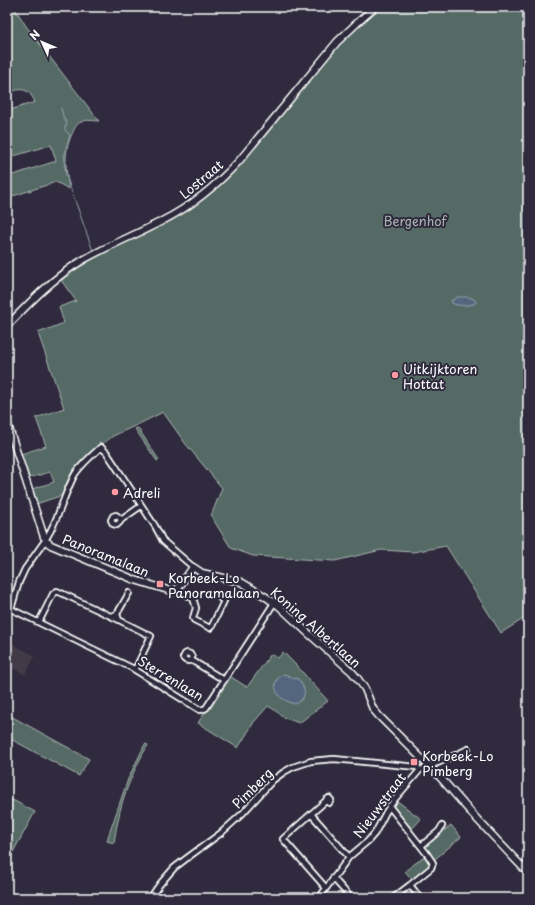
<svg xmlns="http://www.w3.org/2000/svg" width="535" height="905" font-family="'Playpen Sans',sans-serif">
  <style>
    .built { fill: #423a47 }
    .green { fill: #566b65; stroke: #aab5b2 }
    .water { fill: #52667d; stroke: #97a3b1 }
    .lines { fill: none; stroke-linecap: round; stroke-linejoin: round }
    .stream { stroke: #97a3b1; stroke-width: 1 }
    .street-casing { stroke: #fff; stroke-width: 8 }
    .secondary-casing { stroke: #fff; stroke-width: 9 }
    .street { stroke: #2f2a3d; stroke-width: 4.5 }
    .secondary { stroke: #2f2a3d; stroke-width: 6 }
    .poi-dot { fill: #ff9aa2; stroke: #2f2a3d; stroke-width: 1.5 }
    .labels { text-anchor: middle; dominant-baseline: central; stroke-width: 4; stroke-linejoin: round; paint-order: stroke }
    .street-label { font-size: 13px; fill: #fff; stroke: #2f2a3d }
    .park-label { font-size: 13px; fill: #aab5b2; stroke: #2f2a3d }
    .poi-label { font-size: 13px; fill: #fff; stroke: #2f2a3d; text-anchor: start }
  </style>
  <rect width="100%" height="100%" fill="#2f2a3d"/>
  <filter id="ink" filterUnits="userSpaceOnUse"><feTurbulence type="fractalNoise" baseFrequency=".025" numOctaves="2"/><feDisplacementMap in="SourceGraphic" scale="8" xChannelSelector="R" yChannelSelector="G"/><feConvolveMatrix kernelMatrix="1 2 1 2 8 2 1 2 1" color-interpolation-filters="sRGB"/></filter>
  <g filter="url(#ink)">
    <path class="built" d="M7,641L35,656L25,675L7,665Z"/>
    <path class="green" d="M7,7H14L26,26L99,121C94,121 86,119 81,122C76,124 74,130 72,134C63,153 66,169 69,189L56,182L7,198V177L56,161L51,145L7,158V111L35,102C28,87 21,88 7,93Z
      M380,7H528V616L501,633L446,546L413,552L381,550L335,561L253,556L231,548L211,516L222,488L185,443L163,412L139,424L113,436L104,443L80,467L63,495L36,504L32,489L54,482L50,472L29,478L21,454L46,446L36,418L64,408L38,333L64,323L59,307L76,301L60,279C75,268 91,258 107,250C127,239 149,231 169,221C187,211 204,199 219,185L341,43L355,29Z
      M138,428L159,460L157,461L135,429Z
      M283,652L297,666L328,701L299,723L285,718L273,709L268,706L254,722L238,748L198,723L228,675L247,687L271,654L278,658Z
      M7,714L89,759L79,776L7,737Z
      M145,744L148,745C135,767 122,796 118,821C116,829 115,836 114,843L107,841L108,837L128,779Z
      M7,797L35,812L7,863Z
      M396,800L421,819L411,830L392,807Z
      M451,825L461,837L434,860L426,849V845Z
      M425,856L430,862V867L413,881L405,871Z"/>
    <path class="water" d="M458,297C464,297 470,296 475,300L476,302L474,304C467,305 458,307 452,303L451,301Z
      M285,674L293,678L298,679C306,688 308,698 295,704C291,703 287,701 283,699C273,692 272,678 285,674Z"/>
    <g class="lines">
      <path class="stream" d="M61,108L63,116L67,124L65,127V130L70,135L69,139L65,152L64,161L66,175L93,251"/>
      <defs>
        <path id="street" d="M121,520L119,517L116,515L113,516L111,520L113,524L117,525L120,522L121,520L141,506
          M47,537C59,518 64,494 75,474C82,464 92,455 101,447L107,453L155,526L163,541L193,567
          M44,542L25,569L19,582L11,609L132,668L200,710L204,709L206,708L274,603
          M178,589L184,594L193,598L196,608L193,618L194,620L210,628L212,626L224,601L221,599
          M117,614L129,593
          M119,620L151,636L135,670
          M39,622L53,594L57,591L119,620L117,614L111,616
          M191,660L192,657L190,654L187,653L185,654L183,658L185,660L189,661L191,660L224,680
          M389,806L427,854L433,863L431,868L410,885L393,898
          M311,814L329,798L331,800L329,803L326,800
          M421,846L439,831L442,826
          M333,878L351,898
          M410,885L420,898
          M326,888L283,839L311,814L349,857
          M150,898L160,884L174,868L187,858L221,833L242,814L273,780L284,772L293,767L311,761L334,759L417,767L420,770
          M319,898L349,857L368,841L375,833L386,812L395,799L420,770C425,769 430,766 435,764C446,759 458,754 468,749"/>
        <path id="secondary" d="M7,326C30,302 54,277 83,260C109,245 136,235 162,221C192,206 217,185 239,161L337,42L357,23L375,7
          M7,422L44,537
          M47,542L51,545L135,580L171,591H175L177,590L193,567L202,573L241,582L266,597L279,606L309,634L352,672L358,679L365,689L373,709L379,716L439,776L475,817L528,873"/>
      </defs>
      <use href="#street" class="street-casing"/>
      <use href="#secondary" class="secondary-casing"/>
      <use href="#street" class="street"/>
      <use href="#secondary" class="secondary"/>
    </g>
  </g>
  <g class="poi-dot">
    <circle cx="395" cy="375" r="4"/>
    <circle cx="115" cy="492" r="4"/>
    <rect x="156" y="580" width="8" height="8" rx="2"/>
    <rect x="410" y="758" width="8" height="8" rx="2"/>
  </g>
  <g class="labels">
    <g class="street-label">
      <text transform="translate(201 179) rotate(-40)">Lostraat</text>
      <text transform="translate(106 555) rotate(22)">Panoramalaan</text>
      <text transform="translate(316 627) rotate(41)">Koning Albertlaan</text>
      <text transform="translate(171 678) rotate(31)">Sterrenlaan</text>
      <text transform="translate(252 788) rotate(-45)">Pimberg</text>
      <text transform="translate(379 805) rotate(-53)">Nieuwstraat</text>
    </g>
    <g class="park-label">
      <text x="415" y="220">Bergenhof</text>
    </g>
    <g class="poi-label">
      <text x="403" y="368">Uitkijktoren<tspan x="403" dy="15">Hottat</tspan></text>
      <text x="123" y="492">Adreli</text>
      <text x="168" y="577">Korbeek-Lo<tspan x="168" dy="15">Panoramalaan</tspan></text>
      <text x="422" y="755">Korbeek-Lo<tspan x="422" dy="15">Pimberg</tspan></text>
    </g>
  </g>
  <rect width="535" height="905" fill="none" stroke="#2f2a3d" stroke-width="24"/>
  <rect x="12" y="12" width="511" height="881" fill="none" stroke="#fff" stroke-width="1.5" filter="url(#ink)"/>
  <g transform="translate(42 42) rotate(314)" stroke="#2f2a3d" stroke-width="3" paint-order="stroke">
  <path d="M0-3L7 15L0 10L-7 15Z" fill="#ffffff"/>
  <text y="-6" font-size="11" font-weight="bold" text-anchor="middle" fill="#ffffff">N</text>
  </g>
</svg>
